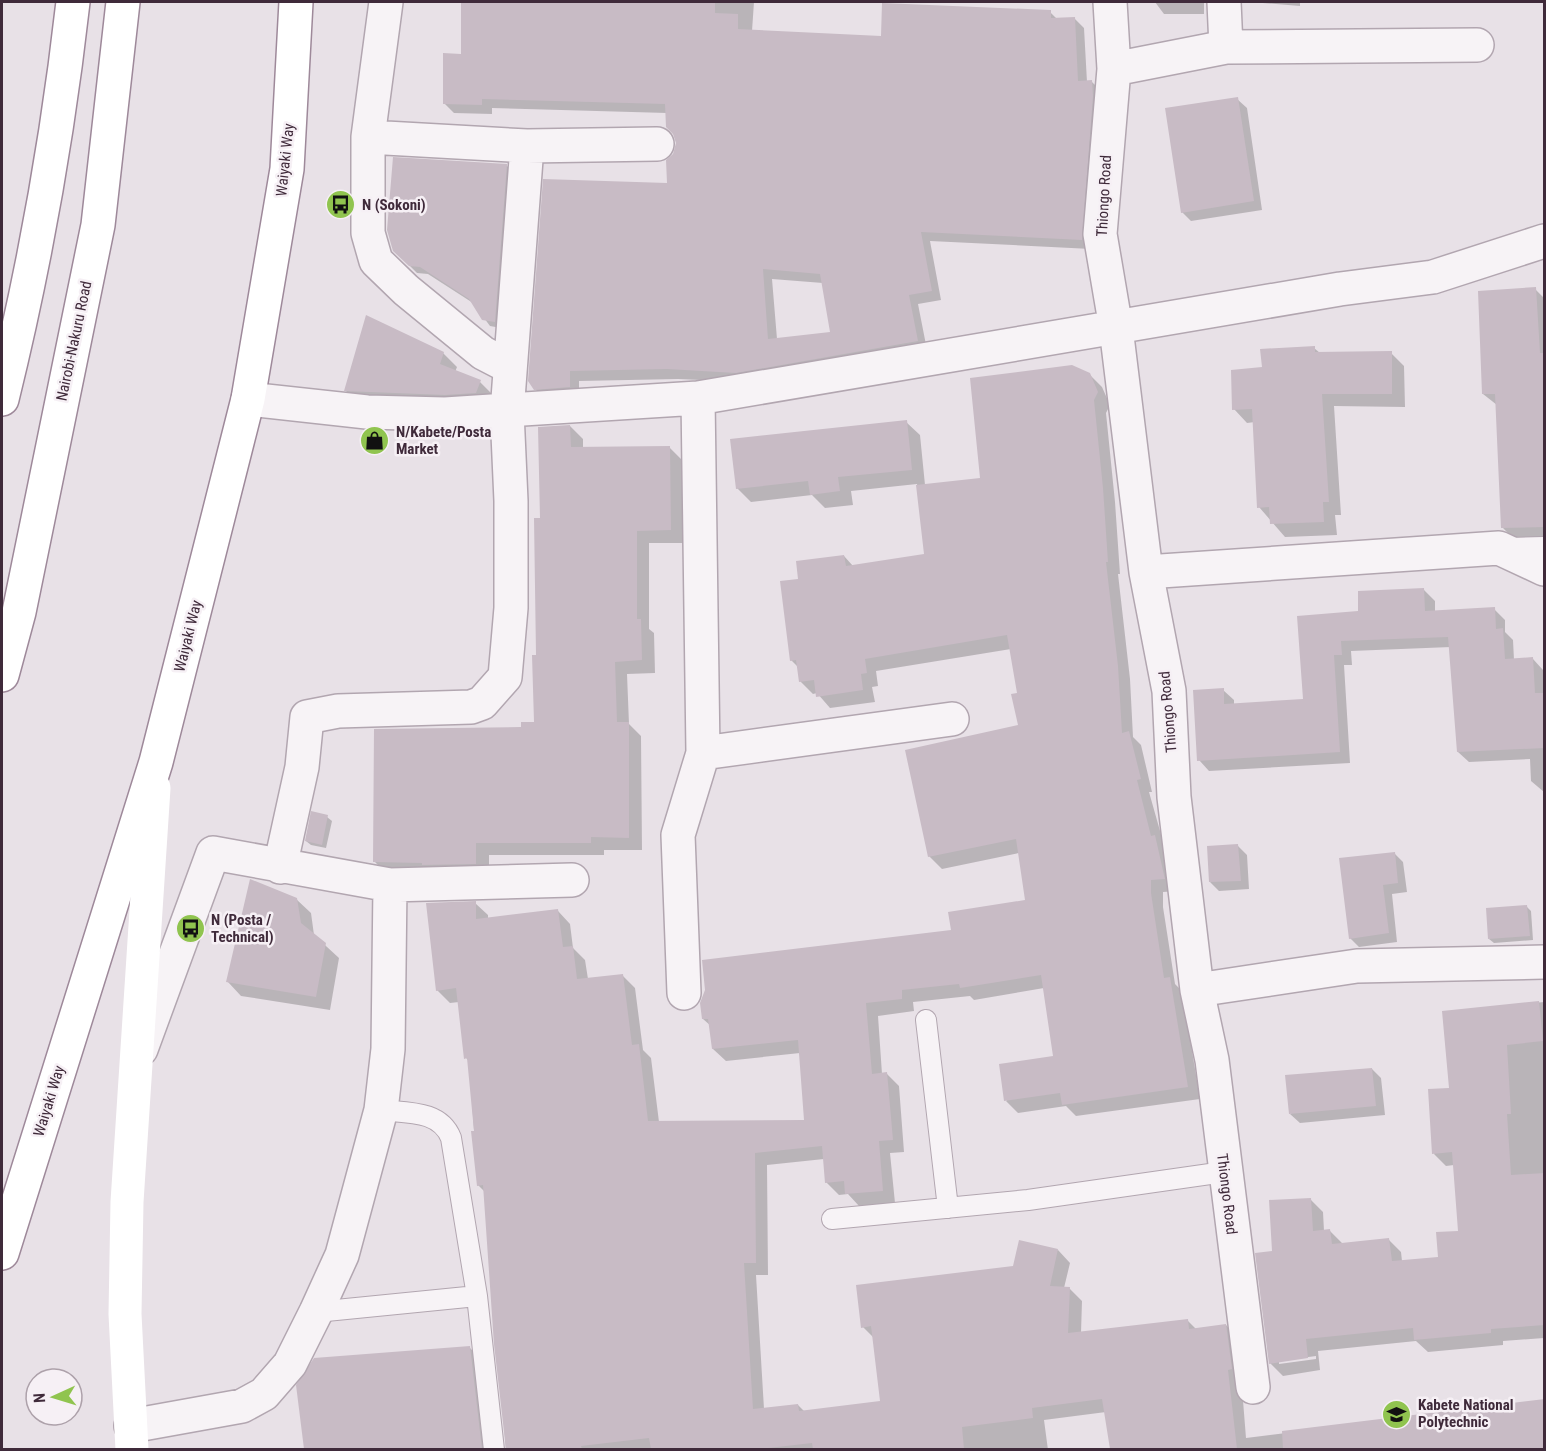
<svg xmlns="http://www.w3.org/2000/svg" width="1546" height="1451" font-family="'Roboto Condensed',sans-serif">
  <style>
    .shadow { fill: #0003; fill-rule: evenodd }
    .building { fill: #c8bbc5; fill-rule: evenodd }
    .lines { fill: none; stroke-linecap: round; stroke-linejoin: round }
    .lane-casing { stroke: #b2a6b0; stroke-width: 22 }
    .street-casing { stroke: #b2a6b0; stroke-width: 36 }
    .highway-casing { stroke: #9e899a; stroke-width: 36 }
    .lane { stroke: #f7f3f6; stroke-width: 20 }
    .street { stroke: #f7f3f6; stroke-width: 33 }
    .secondary { stroke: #fff; stroke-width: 33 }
    .highway { stroke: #fff; stroke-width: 33 }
    .labels { text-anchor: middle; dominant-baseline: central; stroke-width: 5; stroke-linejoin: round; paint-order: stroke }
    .street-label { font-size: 15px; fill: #3f2a3a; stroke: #f6f0f5 }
    .poi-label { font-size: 15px; font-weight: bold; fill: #3f2a3a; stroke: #f6f0f5; text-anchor: start }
  </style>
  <rect width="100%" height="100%" fill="#e8e1e7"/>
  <path class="shadow" d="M463,2H754L752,31L883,38L1050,12L1057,19L1074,18L1084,28L1087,82L1091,81L1101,91L1091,249L930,241L941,300L918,304L927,350L747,382L678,379L579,381V397L546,399L535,389L668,185L677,143L667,113L492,108V114L454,113L444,103L462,55ZM772,279L823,283L832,333L777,339Z
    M1155,2H1204V14H1164Z
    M1250,2H1300V6Z
    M1237,99L1247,108L1262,210L1191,221L1182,212Z
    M506,165L513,172L501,328L490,326L473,303L428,274L417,273L394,250Z
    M1535,289L1544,298V538L1514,539L1503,528L1497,405L1483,394Z
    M1314,348L1320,353H1391L1404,366L1405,407L1334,406L1341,515H1335L1337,535L1285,537L1259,507L1255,422L1247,423L1234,409L1263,368Z
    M443,353L457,367L455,372L480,382L494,396L359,404L345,390Z
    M1089,374L1102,387L1110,405L1106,413L1115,502L1120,574H1118L1130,679L1133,737L1141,745L1152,792H1149L1177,891L1163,892V907L1175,984L1182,991L1200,1099L1076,1116L1066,1106L1018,1113L1006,1101L1054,1058L1044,988L974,1000L970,996L913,1002L914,1011L878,1016L882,1074H887L899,1086L904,1152L890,1153L895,1203L859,1206L848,1194L839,1195L826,1182L824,1159L767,1165L768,1275H756L764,1409L798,1405L805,1412L882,1402L874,1338L863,1327L1058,1250L1070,1263L1064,1288L1070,1289L1082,1301L1081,1333L1188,1321L1196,1329L1226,1325L1238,1338L1246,1438L1544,1401V1450H1112L1106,1412L1044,1420L1048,1450H506L485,1192L478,1185L469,1061L466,1058L459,1002L450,1003L437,990L475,903L488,915V919L558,911L570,924L573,948L585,960L588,979L622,975L635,988L643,1050L651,1058L659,1122L805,1121L800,1053L726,1061L713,1049L711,1026L703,1019L953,931L1027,902L1019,853L942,869L929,856L1020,727L1019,694L1011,649L876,671L878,686L872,687L875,702L830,708L817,693L813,694L800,681L799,668L791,660L800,580L844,556L853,566L926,555L917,484L851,491L853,505L825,508L812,495L751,502L737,488L906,422L920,435L925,485L982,479Z
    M570,426L583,439V448L669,447L682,460L683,543H649V629L654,633L655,673L627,674L629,724L641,736L642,850H604V855H489V876L388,875L375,862L523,729L536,723L541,520Z
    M1424,590L1435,601V612L1494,609L1505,620V632L1513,640L1514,660L1533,659L1543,670L1544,792L1531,781L1530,759L1469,762L1458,752L1451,647L1351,651L1352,665H1344L1350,763L1209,771L1199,760L1223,690L1234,700V705L1304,700L1298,617L1360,613Z
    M327,817L332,821L326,848L311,845L306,841Z
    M1238,846L1247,855L1249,889L1219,891L1210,882Z
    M1394,853L1403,862L1407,892L1392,894L1397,942L1359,947L1350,938Z
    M296,899L311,913L314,935L339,958L330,1010L241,996L228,982Z
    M1526,906L1531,911L1533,940L1494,943L1489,939Z
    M1544,1002V1338L1503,1341V1345L1428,1352L1416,1341L1318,1351L1320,1370L1283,1376L1270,1363L1273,1252L1311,1200L1323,1212L1324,1231H1330L1343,1244L1389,1240L1401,1252L1402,1261L1439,1258L1460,1232L1454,1165L1446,1166L1434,1154L1451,1089L1443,1012ZM1316,1356V1359L1279,1364V1361Z
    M1372,1069L1381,1078L1385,1115L1300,1123L1290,1114Z
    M470,1348L482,1360L492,1450H305L298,1386Z"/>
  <path class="building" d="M461,2H715V13L738,14V29L881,36L882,3L1051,10V18L1075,17L1078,81L1092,80L1093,96L1082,240L921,232L932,291L909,295L918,341L736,373L667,369L570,371V387L534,390L528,381L543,179L667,183L666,160L673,154L676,143L673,134L666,127L665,104L482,99V105L443,104V53L461,54ZM763,269L820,274L830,332L768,339Z
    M1238,97L1254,201L1181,213L1165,108Z
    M393,157L507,164L495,322L482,320L469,299L420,267L409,266L393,251L387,230Z
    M1536,287L1540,353H1545V527L1501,528L1495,394H1482L1478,291Z
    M366,315L444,352L440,364L481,380L476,393L445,395L344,391Z
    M1315,346V352L1392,351V394H1322L1329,502H1323L1324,522L1270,524L1269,507L1257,508L1252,409L1232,410L1231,370L1262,367L1260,349Z
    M1072,365L1090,373L1098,392L1094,400L1103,488L1108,562H1106L1118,666L1122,733L1129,731L1141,779L1137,780L1151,836L1155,835L1164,875L1165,879L1151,880V893L1164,978L1170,977L1188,1087L1062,1105L1060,1093L1004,1101L999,1064L1053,1056L1041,975L960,988L959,984L902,990V999L866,1003L872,1074L887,1072L893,1140L879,1141L883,1191L845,1194L844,1181L825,1183L822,1146L755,1153L756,1263H744L753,1409L798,1404L799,1411L880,1401L871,1326L861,1328L856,1285L1013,1266L1019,1240L1058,1249L1050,1286L1070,1287L1068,1333L1188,1319L1189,1329L1226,1324L1232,1369L1228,1370L1237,1449H1110L1102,1399L1032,1408L1033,1418L962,1427L964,1449H813L812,1443L760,1449H651L649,1438L581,1446L582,1449H506L494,1344L483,1185L477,1186L471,1131H474L467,1058L464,1059L456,988L436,991L426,903L476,901V919L558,909L563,947L573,946L577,979L623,974L632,1045L639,1044L648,1121L804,1120L798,1040L712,1049L708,1019H702L700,1003L705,990L702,960L951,930L948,912L1025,900L1016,839L928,857L905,750L1018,725L1011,694L1017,693L1007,635L865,659L867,673L861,674L863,690L816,697L814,680L799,682L796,660L790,661L780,581L798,579L796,561L844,555L846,566L924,554L916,485L980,478L970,378Z
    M907,420L912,470L838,477L840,491L810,495L808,481L736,489L730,439Z
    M570,425L571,447L670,446L671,530L637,531V619H641L642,660L615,662L617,722H629V838L591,837V843H476V864L422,865V863L373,862L374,729L521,727V722H534L532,655H536L534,518H540L538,427Z
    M1424,588L1425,611L1495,607L1496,629L1503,628L1505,659L1533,657L1535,693H1545V748L1457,752L1448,637L1341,641L1342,655H1334L1340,752L1197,761L1193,690L1224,688V704L1303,699L1297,616L1358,611V591Z
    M311,811L328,815L322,845L305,841Z
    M1238,844L1241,881L1209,882L1207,846Z
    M1395,852L1398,883L1383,885L1389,933L1349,939L1339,858Z
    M250,879L297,898L301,923L326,943L316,997L226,982Z
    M1527,905L1530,936L1488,939L1486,908Z
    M1539,1001L1543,1041L1507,1045L1511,1114H1507L1511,1175L1545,1173V1325L1491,1329V1333L1414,1340L1413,1328L1306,1339L1308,1358L1269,1364L1255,1253L1272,1251L1269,1200L1311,1198L1313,1231L1330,1229L1332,1244L1389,1238L1392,1261L1438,1257L1436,1232L1458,1231L1452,1152L1432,1154L1428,1089L1449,1088L1442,1011Z
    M1372,1068L1376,1106L1289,1114L1285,1075Z
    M470,1346L482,1449H304L296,1385L314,1358Z
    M1545,1399V1449H1283L1282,1431Z"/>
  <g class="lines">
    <defs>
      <path id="lane" d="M1511,548L1544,547
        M926,1020L948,1208
        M381,1110C407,1113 440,1110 451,1138L477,1296L494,1450
        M832,1219L1028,1200L1224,1172
        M316,1312L477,1296"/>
      <path id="street" d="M386,2L368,137V233L376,261L406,290L483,353L510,367
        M1110,2L1114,69L1100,234L1116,328L1146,572L1169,691L1174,797L1197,990L1212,1060L1253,1387
        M1226,47L1477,45
        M1114,69L1226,47L1224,2
        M368,137L527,146L657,144
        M248,399L367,412L445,414L698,398L1340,289L1433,277L1544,241
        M1146,572L1499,548L1544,569
        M703,753L952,719
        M280,867L302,767L307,717L338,711L471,707L482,703L505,677L511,608V501L507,412L527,146
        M390,885L572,880
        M1197,990L1357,966L1544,962
        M684,993L678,835L703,753L698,398
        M131,1426L242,1406L264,1394L290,1364L316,1312L342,1255L381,1110L388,1049L390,885L213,853L141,1049"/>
      <path id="highway" d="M2,399C34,269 58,135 73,2
        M2,675L19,612L98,225L123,2
        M2,1253L156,762L248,399L287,169L296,2"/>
    </defs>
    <use href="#lane" class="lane-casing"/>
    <use href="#street" class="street-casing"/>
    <use href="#highway" class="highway-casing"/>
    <use href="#lane" class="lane"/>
    <use href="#street" class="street"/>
    <path class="secondary" d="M132,1450L125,1314L127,1202L154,788"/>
    <use href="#highway" class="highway"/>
  </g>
  <defs>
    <symbol id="bus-disc" viewBox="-11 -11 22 22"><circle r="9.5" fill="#90c44f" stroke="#f6f0f5"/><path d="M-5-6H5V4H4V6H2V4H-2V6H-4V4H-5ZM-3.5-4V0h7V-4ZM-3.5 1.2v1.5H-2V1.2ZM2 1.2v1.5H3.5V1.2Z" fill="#111"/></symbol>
    <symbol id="shop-disc" viewBox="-11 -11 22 22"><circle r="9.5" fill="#90c44f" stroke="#f6f0f5"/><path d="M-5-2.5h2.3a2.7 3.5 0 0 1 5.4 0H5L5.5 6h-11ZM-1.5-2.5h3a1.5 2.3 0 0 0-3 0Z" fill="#111"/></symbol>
    <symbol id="university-disc" viewBox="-11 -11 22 22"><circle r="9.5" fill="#90c44f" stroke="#f6f0f5"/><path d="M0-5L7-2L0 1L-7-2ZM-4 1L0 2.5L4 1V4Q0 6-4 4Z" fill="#111"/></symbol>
  </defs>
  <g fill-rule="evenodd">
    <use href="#bus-disc" x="324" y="188" width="33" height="33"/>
    <use href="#shop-disc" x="358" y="424" width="33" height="33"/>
    <use href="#bus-disc" x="174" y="912" width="33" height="33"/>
    <use href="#university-disc" x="1380" y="1398" width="33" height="33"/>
  </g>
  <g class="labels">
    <g class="street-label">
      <text transform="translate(285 160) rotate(-84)">Waiyaki Way</text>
      <text transform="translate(1104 196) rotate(-87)">Thiongo Road</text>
      <text transform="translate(74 341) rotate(-78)">Nairobi-Nakuru Road</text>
      <text transform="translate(188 636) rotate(-76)">Waiyaki Way</text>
      <text transform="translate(1168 712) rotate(-95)">Thiongo Road</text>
      <text transform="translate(49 1101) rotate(-73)">Waiyaki Way</text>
      <text transform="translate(1227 1194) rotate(83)">Thiongo Road</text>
    </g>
    <g class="poi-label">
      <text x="362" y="205">N (Sokoni)</text>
      <text x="396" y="432">N/Kabete/Posta<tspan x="396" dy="17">Market</tspan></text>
      <text x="211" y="920">N (Posta /<tspan x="211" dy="17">Technical)</tspan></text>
      <text x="1418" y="1405">Kabete National<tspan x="1418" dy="17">Polytechnic</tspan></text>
    </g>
  </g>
  <rect width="1546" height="1451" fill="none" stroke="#3f2a3a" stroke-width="6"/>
  <g transform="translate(54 1397) rotate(266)"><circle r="28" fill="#f6f0f5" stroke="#ada1aa" stroke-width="1.5"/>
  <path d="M0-4.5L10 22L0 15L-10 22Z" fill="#90c44f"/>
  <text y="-9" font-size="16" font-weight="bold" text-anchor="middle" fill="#3f2a3a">N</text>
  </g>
</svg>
